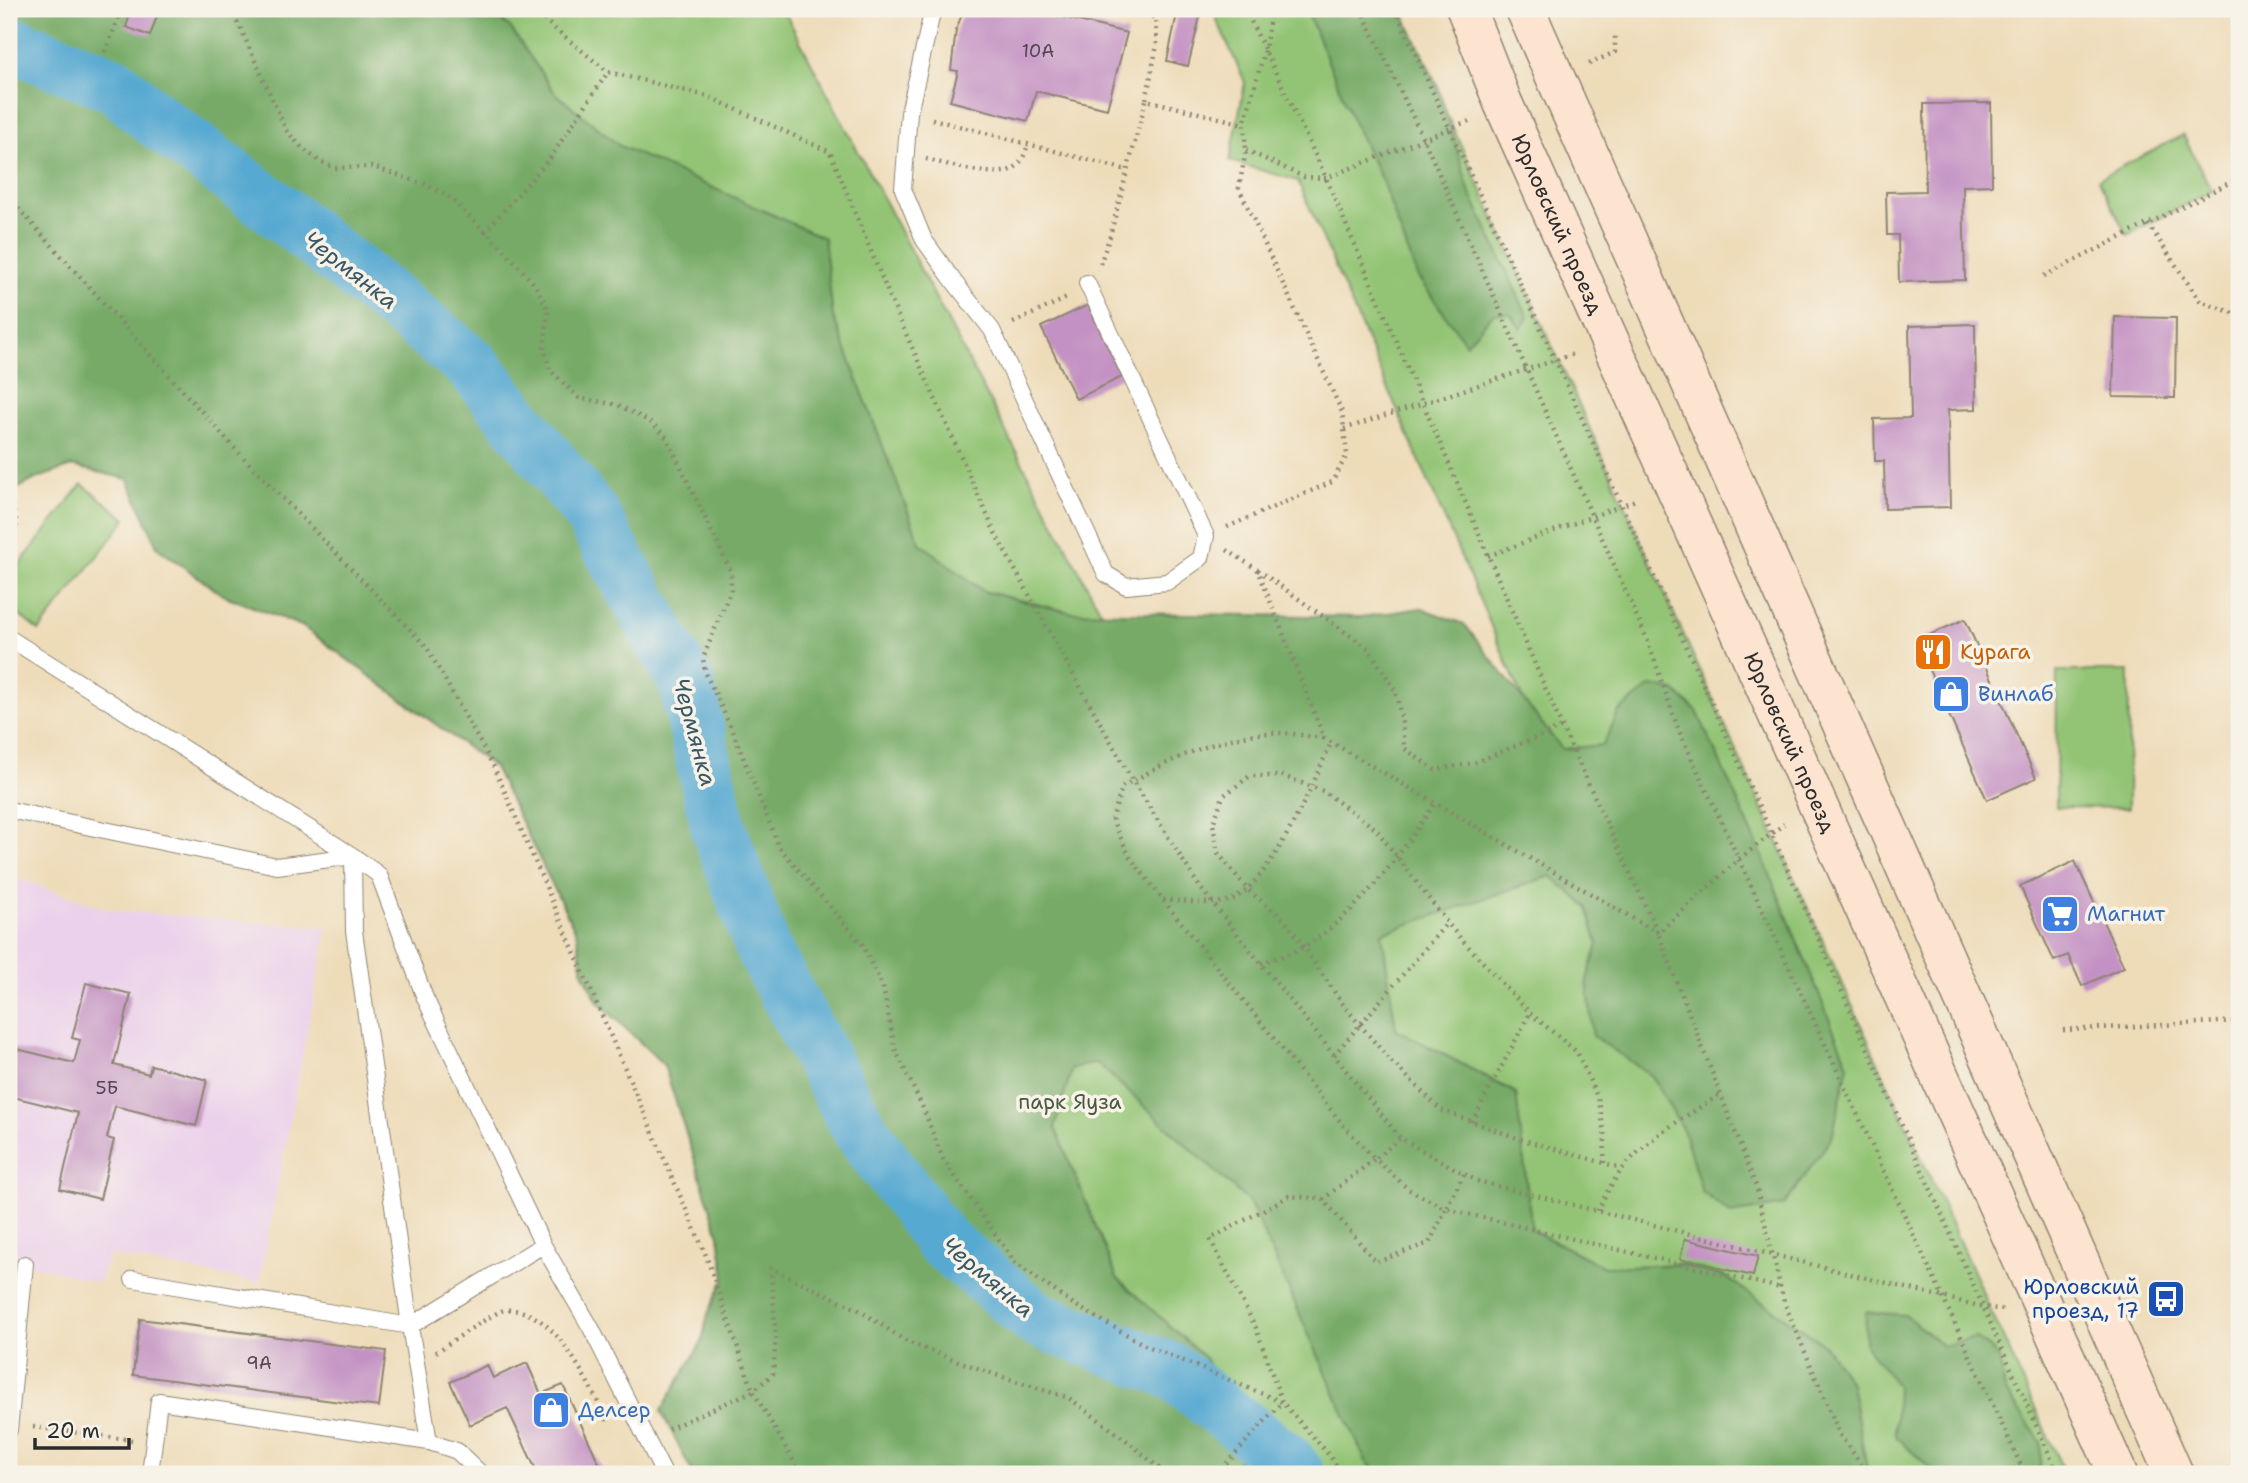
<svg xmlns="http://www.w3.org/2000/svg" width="2248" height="1483" font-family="'Shantell Sans',sans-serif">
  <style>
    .built { fill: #ebd1eb }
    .green { fill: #93c474; stroke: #5f7850; stroke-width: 2 }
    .forest { fill: #76aa66; stroke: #506a48; stroke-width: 2 }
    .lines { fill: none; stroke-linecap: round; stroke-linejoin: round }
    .river { stroke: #56a9d1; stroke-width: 56 }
    .building { fill: #c391c3 }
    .service-casing { stroke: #8c8472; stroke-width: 18 }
    .secondary-casing { stroke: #8c8472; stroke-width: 41 }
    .path { stroke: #8c8472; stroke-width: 4.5; stroke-dasharray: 2 5; stroke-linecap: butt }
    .service { stroke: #fff; stroke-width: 16 }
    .secondary { stroke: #fde4d1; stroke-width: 38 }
    .labels { text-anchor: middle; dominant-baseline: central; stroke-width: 7; stroke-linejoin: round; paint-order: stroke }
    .number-label { font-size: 18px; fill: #514451 }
    .street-label { font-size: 21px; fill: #2b2b2b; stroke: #f7f3e8 }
    .food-label { font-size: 21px; fill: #c56008; stroke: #f7f3e8; text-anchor: start }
    .shop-label { font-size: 21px; fill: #366cbe; stroke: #f7f3e8; text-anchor: start }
    .park-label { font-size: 21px; fill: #4a5941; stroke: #f7f3e8 }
    .transit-label { font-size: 21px; fill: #164399; stroke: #f7f3e8; text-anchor: end }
    .water-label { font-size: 23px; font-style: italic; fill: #3a5765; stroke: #f7f3e8 }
  </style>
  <rect width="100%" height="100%" fill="#f7f3e8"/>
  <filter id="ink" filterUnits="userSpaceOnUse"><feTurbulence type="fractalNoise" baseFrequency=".0143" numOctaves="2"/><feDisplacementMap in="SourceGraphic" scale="14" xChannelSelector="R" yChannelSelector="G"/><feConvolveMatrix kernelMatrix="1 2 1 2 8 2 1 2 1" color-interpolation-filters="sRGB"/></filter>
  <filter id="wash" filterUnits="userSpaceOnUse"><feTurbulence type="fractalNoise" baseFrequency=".00686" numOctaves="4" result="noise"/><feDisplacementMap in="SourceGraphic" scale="28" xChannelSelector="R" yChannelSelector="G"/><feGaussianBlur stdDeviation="1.57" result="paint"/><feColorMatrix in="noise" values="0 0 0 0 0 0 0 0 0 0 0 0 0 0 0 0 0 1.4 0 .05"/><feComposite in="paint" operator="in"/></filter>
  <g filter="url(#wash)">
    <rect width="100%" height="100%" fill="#eedcb9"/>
    <path class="built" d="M9,876L109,910L327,928L259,1283L109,1255L99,1283L9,1258Z"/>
    <path class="green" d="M9,9H783L1170,743L1557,778L1298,181L1230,161L1245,82L1212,9H1399L2065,1474H693L661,1411L702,1342L708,1314L725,1277L719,1235L664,1065L598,1002L583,972L577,934L494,767L302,626L223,595L158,548L128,479L72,466L35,479L9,493Z
      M2183,135L2212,191L2127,235L2098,179Z
      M82,484L126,519L39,631L9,607V578Z
      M2057,671H2129L2128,808L2056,807Z"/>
    <path class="forest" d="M9,9H485L510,27L555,93L620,146L824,238L833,316L920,543L983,591L1069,612L1361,617L1421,608L1464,624L1562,749L1603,745L1619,711L1651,686L1675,691L1697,711L1761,853L1848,1065L1832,1137L1784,1205L1731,1214L1702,1192L1684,1132L1652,1076L1593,1036L1587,980L1598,944L1587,907L1551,876L1382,933L1396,1029L1516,1093L1532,1230L1604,1267L1683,1264L1724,1276L1825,1345L1851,1384L1868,1474H1378L1365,1460L1250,1203L1097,1063L1072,1068L1055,1127L1117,1278L1205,1358L1241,1431L1238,1474H693L661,1411L702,1342L708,1314L725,1277L719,1235L664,1065L598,1002L583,972L577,934L494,767L302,626L223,595L158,548L128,479L72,466L35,479L9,493Z
      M1306,9H1401L1439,89L1469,190L1528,317L1521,329L1510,314L1494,313L1466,344L1417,276L1382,181L1353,121Z
      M1866,1312L1905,1315L1943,1346L1975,1338L1989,1347L1999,1358L2005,1390L2041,1442L2040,1471L2033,1474H1940L1932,1470L1895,1436L1897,1386L1865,1345Z"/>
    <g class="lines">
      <path class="river" d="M9,43L115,85L156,120L276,209L472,365L590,512L686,682L719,830L763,949L861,1131L941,1240L1036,1319L1172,1371L1288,1462L1297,1474"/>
    </g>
    <g id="blocks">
      <path class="building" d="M132,9H147L158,13L150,36L126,27Z
        M964,9H1056L1055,15L1127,33L1107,109L1036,91L1028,121L950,101L958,71L951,70L956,30Z
        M1178,9H1202L1188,66L1167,61Z
        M1991,103L1992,185L1963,186L1965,280L1899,282L1898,235H1887L1886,192L1925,191L1924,104Z
        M1088,305L1122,377L1076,399L1041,327Z
        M2115,317L2176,318L2175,398L2113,397Z
        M1975,324L1976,409L1948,410L1950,507L1885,509L1884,461H1875L1874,419L1911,418L1909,326Z
        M1965,619L2036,778L1987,800L1916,641Z
        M2075,861L2124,967L2082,986L2068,955L2054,961L2020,886Z
        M86,983L131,994L114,1065L149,1074L151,1065L207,1080L196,1126L115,1106L107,1138L114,1140L100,1199L60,1189L78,1113L9,1096V1047L74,1063L80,1040L72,1038Z
        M1685,1239L1758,1256L1753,1276L1680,1259Z
        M140,1319L386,1351L379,1407L133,1375Z
        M527,1363L541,1394L563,1385L604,1474H538L507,1408L470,1425L450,1382L487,1365L493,1378Z"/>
    </g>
  </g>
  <g filter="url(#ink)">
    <use href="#blocks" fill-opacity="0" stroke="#8c8472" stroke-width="2"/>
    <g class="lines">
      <defs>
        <path id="service" d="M933,9L909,113L903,189L924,240L955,283L992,330L1106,574L1126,586L1167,582L1201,558L1206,536L1087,283
          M9,638L353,856L379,875L425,998L543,1245L591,1328L664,1474
          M9,810L277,866L353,856L354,931L410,1326L133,1279
          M9,1430L25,1264
          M150,1474L159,1401L429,1442
          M481,1474L457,1451L429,1442L410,1326L543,1245"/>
        <g id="secondary">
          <path id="s1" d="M1466,9L1503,103L2118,1474"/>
          <path d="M1525,9L2174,1474"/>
        </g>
      </defs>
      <use href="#service" class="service-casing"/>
      <use href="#secondary" class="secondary-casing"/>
      <path class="path" d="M222,9L231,12L240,27L286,130L302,148L319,161L335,168L373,167L424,184L447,195L502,248L535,285L548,309L544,349L550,370L579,398L618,405L652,423L667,438L731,572V589L703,658L705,672L733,732L779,847L862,944L883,987L895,1049L923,1108L943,1159L1016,1264L1075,1305L1145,1345L1282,1402L1328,1454L1343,1474
        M534,9L543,19L608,72L707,96L830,152L894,307L997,537L1128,773L1199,886L1400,1138L1477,1181L1983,1307L2004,1310
        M1140,9L1156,19L1157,45L1146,100L1244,124
        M1245,9L1323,171L1562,727L1658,933L1756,1186L1784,1302L1840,1435L1868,1474
        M1361,9L1424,140L1647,639L1679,731L2025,1474
        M1395,9L1772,835L2058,1474
        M105,52L122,9
        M1589,64L1615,52V32
        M932,119L1127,170
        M1246,150L1304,177L1326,178L1471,120
        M926,159C947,164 996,180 1014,168C1022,163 1025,153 1028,145
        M9,198L239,453L426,646L494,767L705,1253L753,1391L801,1474
        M2148,224L2200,301L2239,315
        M485,232L550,158L608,72
        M1100,264L1110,236L1146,100
        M2044,276L2239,178
        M1013,323L1069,297
        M1344,429L1574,354
        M9,491L17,524L9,546
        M1227,527L1332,482L1347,455L1342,412L1239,188L1246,150L1244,124L1265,50L1271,9
        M1227,550L1258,570L1324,738L1658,933L1738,860L1784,824
        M1488,556L1638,499
        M1258,570L1369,649L1395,690L1402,721L1404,748L1435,770L1474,763L1562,727
        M1323,738C1306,736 1287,732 1269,733C1217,736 1166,762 1122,787L1112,820L1130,857L1163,900L1343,1125L1375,1159L1400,1138
        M1163,900C1183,901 1207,905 1227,901C1267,893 1315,779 1331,743
        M1261,963C1275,958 1294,954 1306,946C1361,910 1399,856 1435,803
        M2063,1030L2239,1021
        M1334,1055L1447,923
        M1472,1122L1530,1013
        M1604,1163L1605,1138L1599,1101L1577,1052L1530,1013L1453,930L1376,829L1323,791L1283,776H1250L1223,796L1213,824L1218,853L1248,890L1286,921L1344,1006L1389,1059L1441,1110L1517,1138L1604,1163L1621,1168
        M1464,1174L1446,1209L1781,1288
        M1598,1211C1624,1149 1667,1129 1721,1094
        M436,1352C449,1344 495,1311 505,1310C557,1306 588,1386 609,1423
        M33,1427L132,1440
        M668,1429L753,1391L773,1374L776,1338L771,1268L859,1310L907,1342L993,1374L1069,1398L1130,1443L1166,1474
        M1217,1474L1282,1402L1256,1328L1210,1239L1289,1196L1323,1199L1375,1159L1408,1189L1446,1209L1429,1243L1376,1262L1323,1199"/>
      <use href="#service" class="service"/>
      <use href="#secondary" class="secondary"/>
    </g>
  </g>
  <defs>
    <symbol id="restaurant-square" viewBox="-11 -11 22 22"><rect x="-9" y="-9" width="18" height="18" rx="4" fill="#e8710a" stroke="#f7f3e8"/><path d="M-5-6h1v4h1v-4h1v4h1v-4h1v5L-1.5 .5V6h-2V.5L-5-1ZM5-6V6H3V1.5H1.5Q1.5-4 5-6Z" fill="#fff"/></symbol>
    <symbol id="shop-square" viewBox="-11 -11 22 22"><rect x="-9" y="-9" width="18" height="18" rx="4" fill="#3f7fe0" stroke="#f7f3e8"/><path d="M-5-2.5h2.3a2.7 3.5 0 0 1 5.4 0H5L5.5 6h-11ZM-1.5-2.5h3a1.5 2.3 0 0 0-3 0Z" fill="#fff"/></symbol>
    <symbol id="supermarket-square" viewBox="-11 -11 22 22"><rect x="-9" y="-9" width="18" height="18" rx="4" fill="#3f7fe0" stroke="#f7f3e8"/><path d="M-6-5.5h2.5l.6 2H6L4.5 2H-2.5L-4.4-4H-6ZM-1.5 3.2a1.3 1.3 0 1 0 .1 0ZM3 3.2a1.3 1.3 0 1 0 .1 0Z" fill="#fff"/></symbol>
    <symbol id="bus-square" viewBox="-11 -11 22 22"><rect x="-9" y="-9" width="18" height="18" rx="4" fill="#1a4fb4" stroke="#f7f3e8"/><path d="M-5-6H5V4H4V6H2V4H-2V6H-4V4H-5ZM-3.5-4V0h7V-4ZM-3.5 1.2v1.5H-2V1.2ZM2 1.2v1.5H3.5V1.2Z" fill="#fff"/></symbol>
  </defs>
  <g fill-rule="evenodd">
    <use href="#restaurant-square" x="1911" y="630" width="44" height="44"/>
    <use href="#shop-square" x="1929" y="672" width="44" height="44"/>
    <use href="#supermarket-square" x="2038" y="892" width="44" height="44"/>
    <use href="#bus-square" x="2144" y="1277" width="44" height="44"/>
    <use href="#shop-square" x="529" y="1388" width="44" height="44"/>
  </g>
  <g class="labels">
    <g class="number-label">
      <text x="1038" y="51">10А</text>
      <text x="107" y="1088">5Б</text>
      <text x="259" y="1363">9А</text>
    </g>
    <g class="street-label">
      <text stroke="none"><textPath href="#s1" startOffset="234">Юрловский проезд</textPath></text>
      <text stroke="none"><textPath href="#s1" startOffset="802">Юрловский проезд</textPath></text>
    </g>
    <g class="food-label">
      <text x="1960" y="652">Курага</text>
    </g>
    <g class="shop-label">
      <text x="1978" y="694">Винлаб</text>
      <text x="2087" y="914">Магнит</text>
      <text x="578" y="1410">Делсер</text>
    </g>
    <g class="park-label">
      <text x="1070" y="1102">парк Яуза</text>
    </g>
    <g class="transit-label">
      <text x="2139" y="1287">Юрловский<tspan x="2139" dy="24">проезд, 17</tspan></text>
    </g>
    <g class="water-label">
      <text transform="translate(351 270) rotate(38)">Чермянка</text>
      <text transform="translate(695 732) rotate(75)">Чермянка</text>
      <text transform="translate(988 1277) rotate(40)">Чермянка</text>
    </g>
  </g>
  <rect width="2248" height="1483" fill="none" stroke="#f7f3e8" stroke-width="35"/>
  <path d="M35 1438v10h94v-10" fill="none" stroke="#2b2b2b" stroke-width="3.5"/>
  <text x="46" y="1438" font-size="21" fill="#2b2b2b" stroke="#f7f3e8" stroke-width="5" paint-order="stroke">20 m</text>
</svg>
